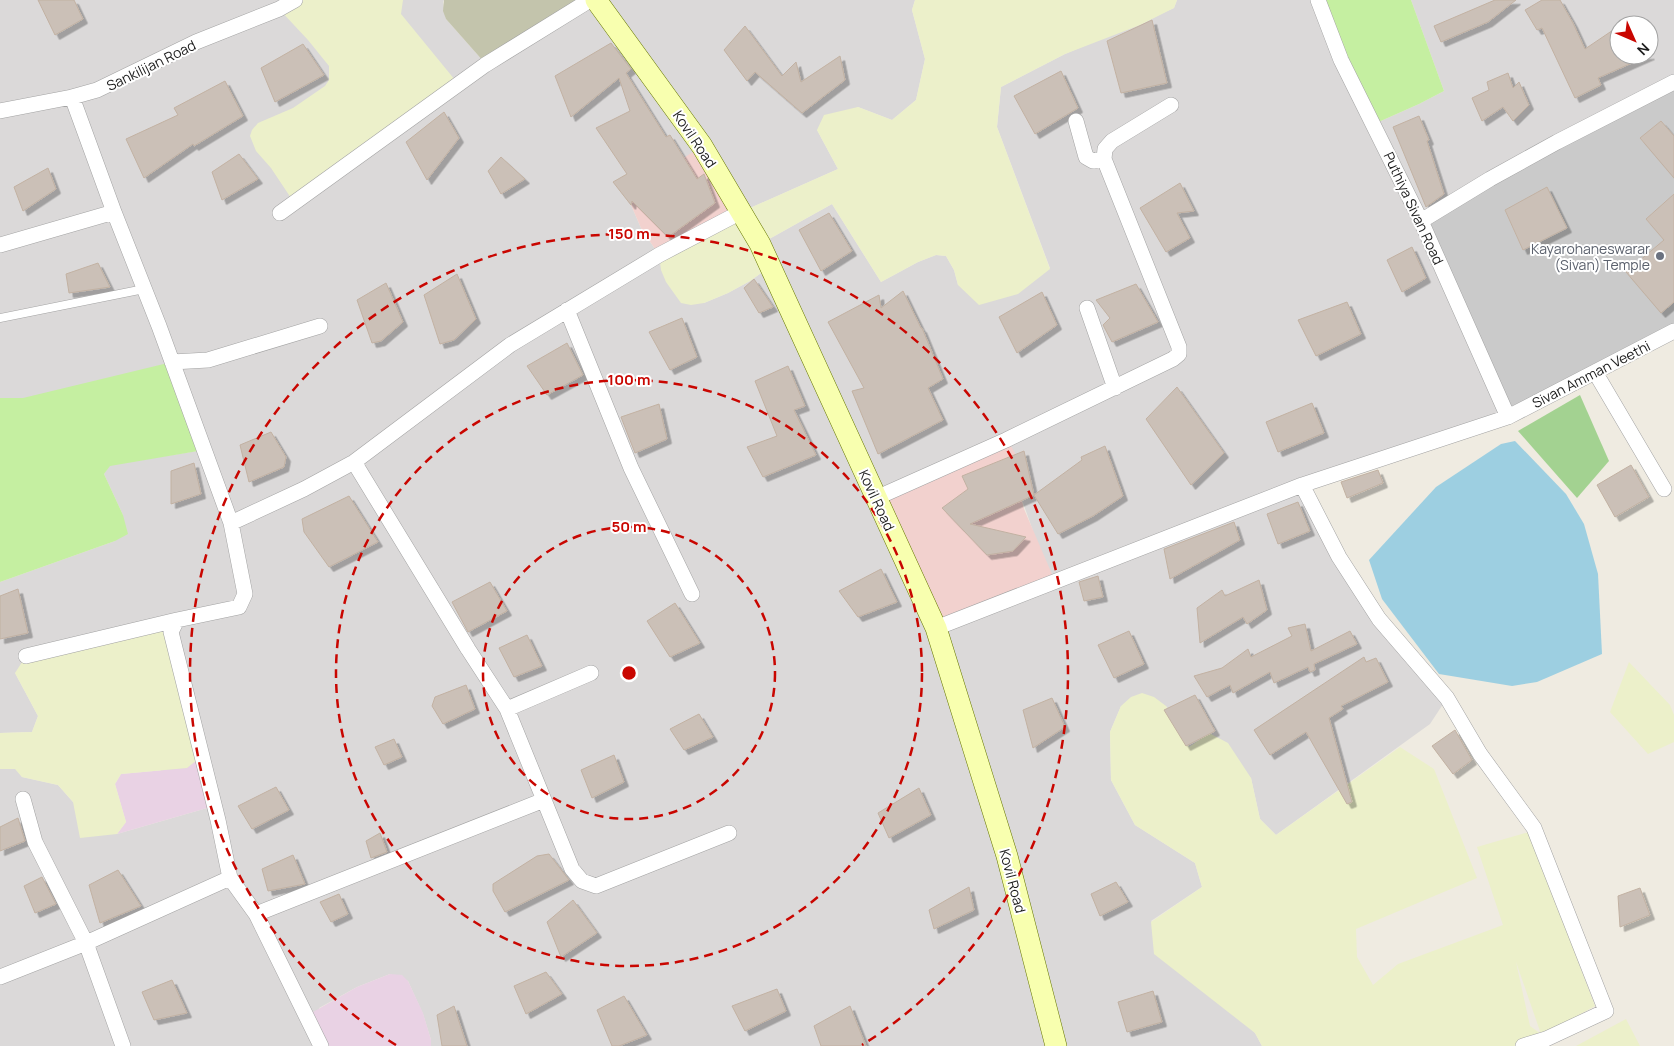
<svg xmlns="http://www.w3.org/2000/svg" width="1674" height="1046" font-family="Manrope,sans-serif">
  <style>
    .residential { fill: #dbd9d9; fill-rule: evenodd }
    .commercial { fill: #f2d1ce }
    .industrial { fill: #e9d2e4 }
    .religious { fill: #cacaca }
    .construction { fill: #c3c4ac }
    .farmland { fill: #ecf0ca; fill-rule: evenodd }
    .grass { fill: #c5efa1 }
    .forest { fill: #a3d291 }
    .water { fill: #9dcfe1 }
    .building { fill: #cbc0b7; stroke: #c2b1a2; filter: url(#shadow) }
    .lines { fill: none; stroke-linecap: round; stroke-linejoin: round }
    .lane-casing { stroke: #a3a3a3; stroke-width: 9 }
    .street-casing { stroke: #a3a3a3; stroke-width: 16 }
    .secondary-casing { stroke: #670; stroke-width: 22 }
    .lane { stroke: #fff; stroke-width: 8 }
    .street { stroke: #fff; stroke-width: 15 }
    .secondary { stroke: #f8ffaf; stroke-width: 21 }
    .ring { fill: none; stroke: #c90600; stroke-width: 2.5; stroke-dasharray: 9 6 }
    .worship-dot { fill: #6b7280; stroke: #fff; stroke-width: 2 }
    .labels { text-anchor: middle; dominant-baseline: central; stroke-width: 4; stroke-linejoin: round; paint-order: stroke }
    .street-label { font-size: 14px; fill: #1c1c1c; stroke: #fff }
    .worship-label { font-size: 14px; fill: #5b616d; stroke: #fff; text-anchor: end }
    .centre { fill: #c90600; stroke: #fff; stroke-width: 2.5 }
    .ring-label { font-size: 15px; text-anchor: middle; font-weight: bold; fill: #c90600; stroke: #fff; stroke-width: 4; stroke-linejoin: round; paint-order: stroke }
  </style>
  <defs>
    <filter id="shadow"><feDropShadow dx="4.5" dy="4.5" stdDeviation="0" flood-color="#0004"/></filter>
  </defs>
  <rect width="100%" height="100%" fill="#efebe1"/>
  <path class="residential" d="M0,0H444L443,2L446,19L484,62L589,0H915L912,10L925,59L916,100L892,120L858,107L817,130L838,169L741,212L631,205L641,228L659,255L704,303L728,293L750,281L771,266L760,244L832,204L881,282L918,262L936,255L946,256L954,270L958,285L1050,268L997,127L1001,87L1065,54L1174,8L1177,0H1318L1374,124L1419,104L1444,91L1411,0H1674V82L1508,417L1303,486L1339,557L1447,698L1430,724L1276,835L1260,819L1251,778L1189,748L1166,706H1121L1110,732L1111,780L1135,825L1195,863L1202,887L1151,921L1255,1033L1262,1046H431V1040L423,1014L408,981L390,974L357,987L319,1008L322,1046H0V769H16L22,777L58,785L73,802L117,834L214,806L15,673L38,716L32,732L0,733V582L115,541L123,515L104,474L110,465L203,450L23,398H0ZM1619,25H1649V55H1619ZM1021,497L1033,531L877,498Z"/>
  <path class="commercial" d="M702,146L741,212L659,255L641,228L631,205L633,196L662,172Z
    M1011,446L1017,457L1021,497L1024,509L1055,581L936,628L876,498Z"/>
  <path class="industrial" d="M202,756L214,806L117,834L126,822L115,784L121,774L187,768Z
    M390,974L402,975L408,981L423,1013L431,1040V1046H321L306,1016L357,987Z"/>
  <path class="religious" d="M1674,82V331L1508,417L1421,221Z"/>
  <path class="construction" d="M444,0H589L484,62L446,19L443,11Z"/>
  <path class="farmland" d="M295,0H403L401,14L455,80L295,204L271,168L256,151L250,136L252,130L258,123L293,108L325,86L329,80V66L308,40L279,9Z
    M915,0H1177L1174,8L1140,25L1065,54L1001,87L997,127L1050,269L1018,294L979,305L958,285L954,270L946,256L936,255L918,262L881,282L832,204L760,244L771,266L750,281L728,293L704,303L691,305L681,303L666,282L661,270L659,255L741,212L838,169L817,130L824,115L858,107L892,120L916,100L925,59L912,10Z
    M177,620L171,632L202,756L187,768L121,774L115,784L126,822L117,834L80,838L73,802L58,785L22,777L15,769H0V733L32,732L38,716L15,673L26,656Z
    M1629,662L1670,705L1674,715V742L1648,754L1610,712Z
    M1142,693L1154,697L1166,706L1189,747L1209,733L1228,743L1251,778L1260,819L1276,835L1400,747L1434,769L1477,878L1356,929L1357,957L1373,985L1398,964L1503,925L1477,847L1529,832L1595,1006L1523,1046H1262L1255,1033L1154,954L1151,922L1202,887L1195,863L1135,825L1111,780L1110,732L1121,706L1131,697ZM1516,962L1541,1034L1530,1026Z
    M1626,1019L1640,1046H1576Z"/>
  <path class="grass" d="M1318,0H1411L1444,91L1419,104L1374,124Z
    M172,362L204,450L110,466L104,474L123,515L128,534L115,541L0,582V398H23Z"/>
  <path class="forest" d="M1580,395L1609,461L1577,498L1518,431Z"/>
  <path class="water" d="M1515,441L1566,494L1584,524L1598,574L1602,654L1537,682L1512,686L1439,674L1382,599L1369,560L1436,487L1501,444Z"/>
  <path class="building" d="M38,0H74L83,19L55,35Z
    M1495,0H1516L1488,22L1441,42L1434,26Z
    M1542,0H1560L1573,23L1585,49L1619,26V55H1650L1598,78L1601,85L1575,98L1542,28L1537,30L1525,10Z
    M1152,20L1167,83L1121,93L1107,41Z
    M745,26L782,76L796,62L801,82L840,56L845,80L802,113L755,72L747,81L724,50Z
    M611,43L631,69L626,73L666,137L670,135L697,179L704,174L715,203L668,237L632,201L631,205L613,182L627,174L596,128L630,111L619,78L571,117L555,76Z
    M303,44L324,75L275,102L261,68Z
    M1061,71L1078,108L1035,134L1014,96Z
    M1508,73L1513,88L1519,82L1529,105L1513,121L1503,107L1482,121L1472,98L1489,90L1487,82Z
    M225,81L243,116L194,146L193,144L144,178L126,139L178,115L174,108Z
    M444,112L459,138L427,180L406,142Z
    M1419,116L1429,140L1427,141L1444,194L1426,207L1393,127Z
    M1661,121L1674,136V178L1640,138Z
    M239,154L258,179L222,200L212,172Z
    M501,157L525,179L501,194L488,171Z
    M48,168L56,189L23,211L14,187Z
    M1180,183L1194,211L1177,213L1190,238L1166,252L1140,208Z
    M1547,187L1567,228L1523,250L1505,210Z
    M1674,194V302L1661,313L1626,272L1664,240L1646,219Z
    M829,213L852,251L821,271L799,230Z
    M1412,247L1426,278L1402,292L1387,260Z
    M98,263L110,287L69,293L66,274Z
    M457,274L476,319L454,340L440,344L424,295Z
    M754,279L773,307L759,313L744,288Z
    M386,283L403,322L381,341L372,343L357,300Z
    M1136,284L1158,322L1112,342L1103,325L1110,318L1096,300Z
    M903,291L921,328H922L943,379L928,388L943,420L878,454L852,391L864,388L828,322L879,295L881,308Z
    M1042,292L1057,325L1017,353L999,317Z
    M1347,302L1361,334L1316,356L1298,320Z
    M682,318L697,357L670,370L649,332Z
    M567,343L583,375L547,395L527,366Z
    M788,366L805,406L794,410L816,455L763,477L747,447L777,436L755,381Z
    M1177,387L1224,453L1191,485L1146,419Z
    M1312,403L1324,433L1278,452L1266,422Z
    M659,404L667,439L635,453L621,417Z
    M271,432L286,457L284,467L249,482L240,445Z
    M1105,446L1123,496L1093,516L1058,534L1034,495L1082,460L1081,457Z
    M1024,451L1034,495L970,524L1026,537L1013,551L987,555L942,508L968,489L962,476Z
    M194,463L201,494L171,504V471Z
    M1631,465L1649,497L1615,517L1597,485Z
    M1378,470L1383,483L1347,498L1341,482Z
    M349,496L378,542L329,567L304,532L302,519Z
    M1298,502L1310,531L1278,544L1267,514Z
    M1234,522L1240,540L1170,579L1164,549Z
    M881,569L897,602L858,617L839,591Z
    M1098,576L1103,597L1084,601L1079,582Z
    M1259,580L1267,610L1247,624L1243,617L1200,643L1197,608L1222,590L1225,596Z
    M490,582L507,611L468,632L452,602Z
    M18,589L28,633L0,639V596Z
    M675,603L700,643L670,657L647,621Z
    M1305,624L1311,651L1350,631L1357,644L1314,664L1315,670L1310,672L1308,667L1274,683L1270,672L1233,693L1230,685L1207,697L1194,676L1222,668L1248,649L1251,657L1292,636L1288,628Z
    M1129,631L1144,664L1114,678L1098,645Z
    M527,635L542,666L514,677L499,648Z
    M1364,657L1366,662L1376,658L1388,682L1341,706L1343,709L1329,718L1352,802L1347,804L1306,732L1270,755L1254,730Z
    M466,685L475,709L443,724L432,706L435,697Z
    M1195,695L1215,731L1186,746L1164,710Z
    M1052,698L1065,727L1033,748L1023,710Z
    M699,714L713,737L684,750L670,729Z
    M1455,730L1472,760L1453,774L1432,746Z
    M394,739L402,757L384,765L375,747Z
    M614,755L624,782L592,798L581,770Z
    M276,787L289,810L252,829L238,806Z
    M919,788L931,815L889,838L878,813Z
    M18,818L25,841L0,851V827Z
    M380,833L387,852L371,858L366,841Z
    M549,854L569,880L505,912L493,891V884L537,856Z
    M293,855L305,884L268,891L262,869Z
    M118,870L141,906L100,923L89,885Z
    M42,877L56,904L35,913L24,886Z
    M1116,882L1128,902L1100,916L1091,894Z
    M969,887L974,910L934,929L929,910Z
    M1640,888L1650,915L1620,927L1618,896Z
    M339,894L348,914L331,922L320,902Z
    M573,900L597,933L561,957L547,922Z
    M546,972L562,994L526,1014L514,986Z
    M172,980L187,1013L154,1020L142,992Z
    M777,989L786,1011L745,1031L732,1006Z
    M1153,991L1162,1022L1127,1032L1118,1002Z
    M624,996L647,1035L619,1046H612L597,1010Z
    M454,1006L467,1046H442L437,1015Z
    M850,1006L866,1046H821L814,1026Z"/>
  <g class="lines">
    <defs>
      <path id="lane" d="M0,318L144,289"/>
      <path id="street" d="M1318,0L1341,60L1421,221L1508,417
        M72,97L114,212L159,326L231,523L245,594L239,607L177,620L171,632L218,820L230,878L256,914L321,1046
        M0,111L72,97L97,90L196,42L279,9L295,0
        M1076,121L1086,157L1093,161L1104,159
        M280,213L485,65L590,0
        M1421,221L1490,179L1557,142L1674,82
        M0,245L114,212
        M1087,308L1115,388
        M567,310L631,468L692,594
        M172,362L208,360L320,326
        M1595,372L1664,489
        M354,462L468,649L507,709L572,869L582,881L596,886L729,833
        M1302,485L1339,557L1379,619L1447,698L1480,754L1534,828L1606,1011L1546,1039L1523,1046
        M876,498L1006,440L1173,359L1179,354V347L1104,159L1105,149L1112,141L1171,105
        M231,523L304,489L354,462L510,345L659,255L741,212
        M936,628L1302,485L1508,417L1674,331
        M26,656L177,620
        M507,709L591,673
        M23,799L35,842L86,943L123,1046
        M256,914L544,800
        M0,977L86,943L230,878"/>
      <path id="secondary" d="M596,0L702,146L760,244L936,628L1007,856L1056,1046"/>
    </defs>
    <use href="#lane" class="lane-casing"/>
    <use href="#street" class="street-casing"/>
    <use href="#secondary" class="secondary-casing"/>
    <use href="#lane" class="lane"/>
    <use href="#street" class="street"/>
    <use href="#secondary" class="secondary"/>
  </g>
  <g class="ring">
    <circle cx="629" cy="673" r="146"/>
    <circle cx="629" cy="673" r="293"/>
    <path d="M396 1045A439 439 0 1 1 862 1045"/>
  </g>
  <circle class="worship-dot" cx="1660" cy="256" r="5"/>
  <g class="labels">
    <g class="street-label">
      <text transform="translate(151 65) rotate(-26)">Sankilijan Road</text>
      <text transform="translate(695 139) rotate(56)">Kovil Road</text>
      <text transform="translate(1414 208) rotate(65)">Puthiya Sivan Road</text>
      <text transform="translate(1591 374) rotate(-27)">Sivan Amman Veethi</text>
      <text transform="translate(877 500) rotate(65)">Kovil Road</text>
      <text transform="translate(1013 881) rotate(75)">Kovil Road</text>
    </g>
    <g class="worship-label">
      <text x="1650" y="248">Kayarohaneswarar<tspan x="1650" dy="16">(Sivan) Temple</tspan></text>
    </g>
  </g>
  <circle cx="629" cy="673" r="8" class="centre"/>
  <g class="ring-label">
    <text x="629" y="239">150 m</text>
    <text x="629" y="385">100 m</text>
    <text x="629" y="532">50 m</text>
  </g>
  <g transform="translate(1634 40) rotate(135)"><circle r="24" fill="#ffffff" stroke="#a4a4a4"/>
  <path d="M0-4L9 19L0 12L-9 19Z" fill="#c90600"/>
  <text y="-8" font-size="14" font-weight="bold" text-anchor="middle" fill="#1c1c1c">N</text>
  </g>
</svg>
